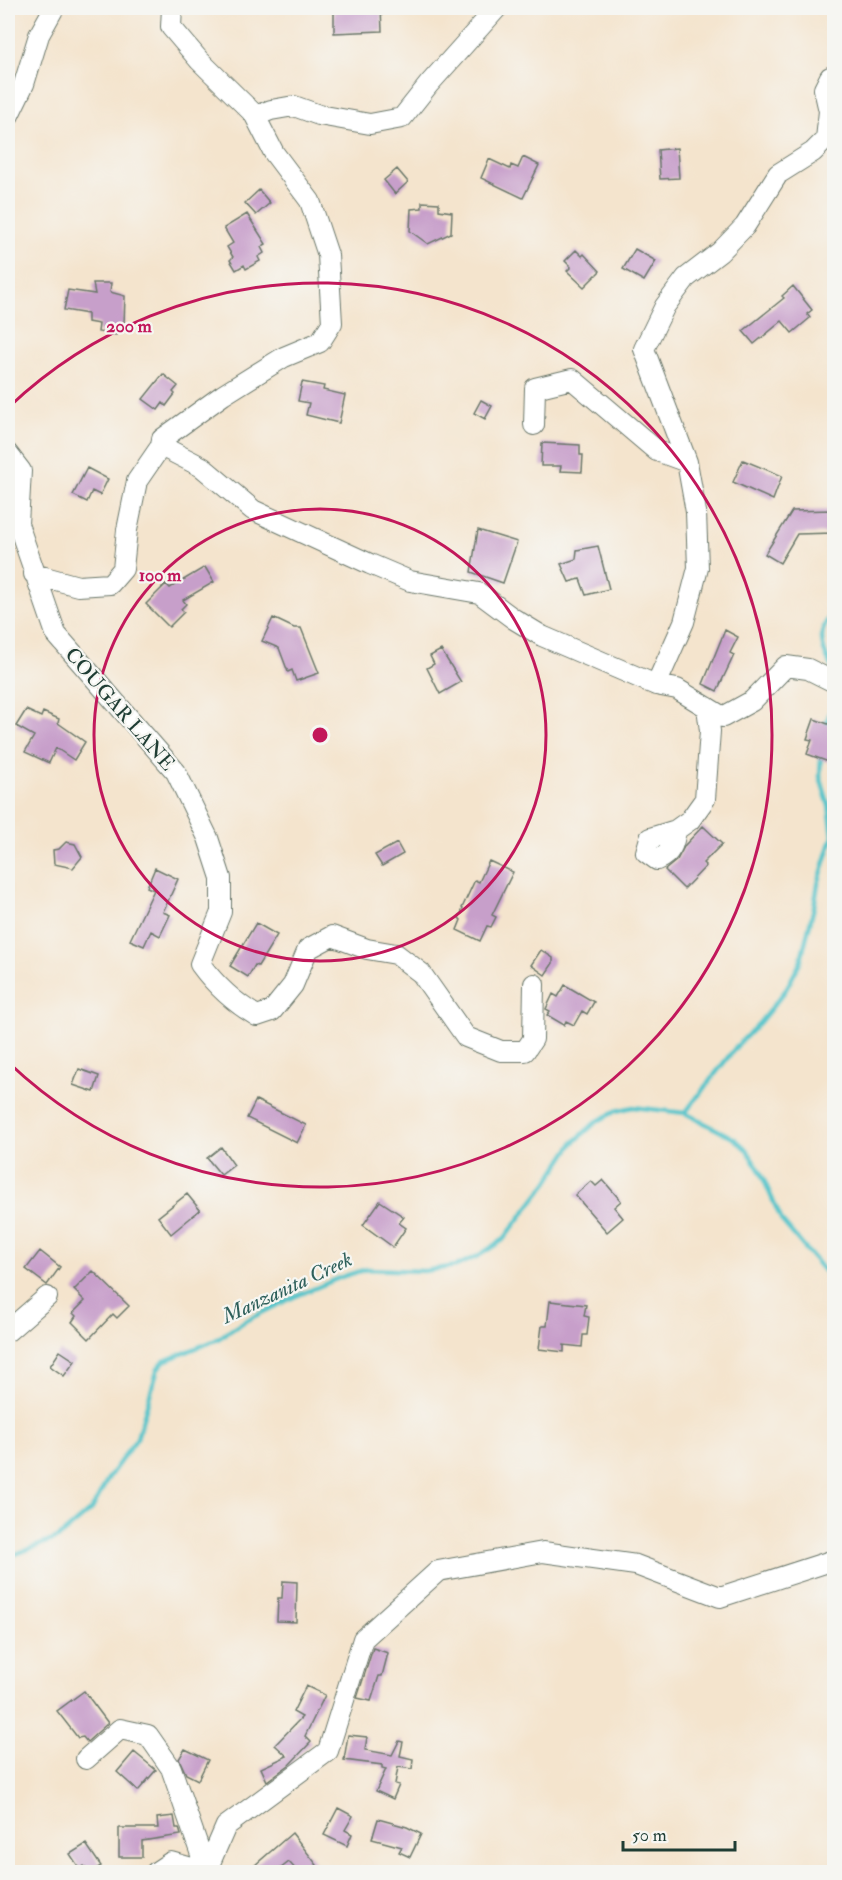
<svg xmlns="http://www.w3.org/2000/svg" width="842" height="1880" font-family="'IM FELL Double Pica',serif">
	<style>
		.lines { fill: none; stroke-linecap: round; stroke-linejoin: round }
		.stream { stroke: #57c5cb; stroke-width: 4.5 }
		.building { fill: #c79fca }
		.minor-casing { stroke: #6a776a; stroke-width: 22 }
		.minor { stroke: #fff; stroke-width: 20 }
		.ring { fill: none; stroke: #c2185b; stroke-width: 3 }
		.labels { text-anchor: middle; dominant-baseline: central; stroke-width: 4.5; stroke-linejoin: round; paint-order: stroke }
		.street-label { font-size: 20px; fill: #1f3d34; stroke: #f6f6f2 }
		.water-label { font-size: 21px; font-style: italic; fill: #2d5f5a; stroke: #f6f6f2 }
		.centre { fill: #c2185b; stroke: #f6f6f2; stroke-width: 3 }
		.ring-label { font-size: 18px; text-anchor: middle; font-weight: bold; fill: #c2185b; stroke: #f6f6f2; stroke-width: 4.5; stroke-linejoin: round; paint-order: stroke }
	</style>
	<rect width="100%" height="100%" fill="#f6f6f2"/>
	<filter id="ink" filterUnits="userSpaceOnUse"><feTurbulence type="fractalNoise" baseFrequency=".0167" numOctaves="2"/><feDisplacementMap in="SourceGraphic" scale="12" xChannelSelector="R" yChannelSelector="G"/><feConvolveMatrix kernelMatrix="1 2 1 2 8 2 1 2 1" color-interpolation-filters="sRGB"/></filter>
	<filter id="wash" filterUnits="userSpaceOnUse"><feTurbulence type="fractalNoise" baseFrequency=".008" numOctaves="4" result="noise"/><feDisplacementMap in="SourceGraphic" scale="24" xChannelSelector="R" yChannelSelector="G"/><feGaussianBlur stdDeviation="1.35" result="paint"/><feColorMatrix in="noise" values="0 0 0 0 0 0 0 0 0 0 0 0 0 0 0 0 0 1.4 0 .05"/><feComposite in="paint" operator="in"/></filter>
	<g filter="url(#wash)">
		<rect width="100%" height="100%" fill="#f4e4cd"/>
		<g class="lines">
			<path class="stream" d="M834 609C831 616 824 623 823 630 819 645 828 660 834 672
				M825 728 834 699
				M685 1113 736 1047 760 1022 785 991 800 963 814 907 818 884 833 836 829 806 820 777 821 754
				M8 1557 58 1538 92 1509 109 1477 137 1438 158 1368 164 1361 216 1340 245 1321 294 1297 344 1276 367 1269 424 1271 456 1266 478 1256 503 1240 547 1183 573 1143 596 1122 616 1111 633 1107 685 1113 735 1139 747 1150 760 1171 782 1221 825 1272 834 1276"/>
		</g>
		<g id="blocks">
			<path class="building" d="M381 8 382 31 334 33V9Z
				M677 148 679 178 660 179 658 150Z
				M523 157 539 165 523 198 481 178 489 159 510 169 511 165 518 168Z
				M397 169 408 182 395 194 384 180Z
				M259 190 270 203 256 215 245 203Z
				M422 202 439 203V210L452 212 451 233 428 244 410 231 411 209 422 208Z
				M247 214 266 244 261 247 264 253 258 257 260 261 246 269 244 265 236 270 230 260 233 257 227 247 233 243 224 228Z
				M635 249 656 261 644 281 623 269Z
				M576 250 582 256 584 254 600 271 584 287 567 271 571 267 565 261Z
				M93 283H111L110 292 125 296 124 324 118 326 116 335 98 332 99 324 88 322V314L64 310 68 290 95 294Z
				M793 286 812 310 807 314 810 318 792 333 782 321 754 344 743 331 784 298 782 296Z
				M163 374 178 386 173 392 175 394 166 406 163 403 158 410 143 399Z
				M302 382 324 386 323 390 345 395 339 423 306 415 309 403 298 401Z
				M481 400 492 406 485 419 474 413Z
				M542 443 580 445V455H583L582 472 560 471 561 466H541Z
				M743 460 782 476 773 500 733 482Z
				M87 468 108 479 100 495 92 491 87 502 73 495Z
				M833 510 834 533 797 534 780 563 765 554 792 511Z
				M478 530 517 542 503 583 471 572Z
				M598 546 609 589 586 595 580 579 569 582 561 564 576 559 577 550Z
				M205 567 214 582 183 600 186 604 181 609 184 612 169 627 146 604 166 584 170 588Z
				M273 618 294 628H301L319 673 296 681 292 670 288 672 279 648 262 641Z
				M725 630 738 637 730 653 734 655 717 691 703 684Z
				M441 650 461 682 440 694 427 668 434 664 430 656Z
				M26 710 41 717 43 712 59 719 58 723 85 742 74 760 56 748 49 763 25 752 34 736 16 726Z
				M814 719 834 726V764L807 754 812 740 807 739Z
				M703 826 722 844 703 863 706 866 684 889 665 870 677 860 685 845Z
				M66 842 75 844 82 857 73 868 54 864 53 850 59 849Z
				M397 843 403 854 382 866 375 855Z
				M489 861 513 872 492 915 496 917 491 927 487 926 480 941 457 930 461 920 459 918 463 909 462 908 475 880 479 882Z
				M155 868 178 879 163 912 170 915 160 936 151 931 144 946 130 940 154 890 147 887Z
				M256 923 277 935 258 966 255 965 248 977 230 966Z
				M541 950 553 958V963L545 975 531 965Z
				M565 985 594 1002 587 1014 582 1011 574 1025 566 1021 564 1025 547 1015 550 1011 546 1009 553 994 558 997Z
				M79 1069 99 1076 94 1092 73 1085Z
				M256 1100 306 1125 297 1143 247 1118Z
				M221 1147 234 1165 221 1175 207 1158Z
				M603 1180 621 1201 614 1207 623 1218 607 1232 575 1195 591 1181 596 1186Z
				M187 1194 200 1210 171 1234 158 1217Z
				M380 1201 404 1217 399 1223 406 1228 393 1247 363 1225Z
				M40 1251 60 1267 47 1285 26 1269Z
				M93 1271 129 1306 117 1318 113 1314 89 1339 72 1322 76 1316 73 1313 85 1301 74 1290Z
				M550 1301 586 1305 584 1316 589 1317 587 1335H583L582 1347 564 1345V1352L539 1349 542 1326H547Z
				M60 1351 75 1361 64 1376 50 1366Z
				M283 1581 297 1582 296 1622 277 1621 278 1598H282Z
				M373 1648 388 1653 382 1676H379L371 1701 357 1698Z
				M306 1686 325 1695 305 1736 311 1742 289 1765 267 1781 261 1768 287 1756 275 1745 302 1717 293 1712Z
				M84 1691 108 1723 87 1742 83 1737 78 1738 57 1711Z
				M348 1735 367 1737 365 1750 392 1755 399 1741 403 1742 400 1756 413 1759 412 1769 398 1767 395 1784 399 1785 393 1799 376 1791 386 1769 382 1768V1765L344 1760Z
				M185 1749 208 1760 198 1780 186 1774 179 1759Z
				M134 1752 156 1770 138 1791 117 1772Z
				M338 1808 353 1816 345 1830 352 1834 347 1846 324 1835Z
				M174 1816 176 1828H179L181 1835 142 1841V1857H119V1828H158L157 1818Z
				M378 1819 407 1827 421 1834 410 1857 399 1852 402 1847 372 1839Z
				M292 1833 317 1865 307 1872H298L289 1862 276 1872H247Z
				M86 1844 101 1866 91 1872H88L84 1866 80 1869 70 1854Z"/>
		</g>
	</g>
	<g filter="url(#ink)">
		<use href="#blocks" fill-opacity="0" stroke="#6a776a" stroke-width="1.5"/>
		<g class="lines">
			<defs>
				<path id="minor" d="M255 116 271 110 294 106 319 115 370 124 402 118 429 84 497 8
					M8 117 24 84 39 35 54 8
					M534 425 535 388 572 379 657 451 687 462
					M161 446 202 467 253 510 370 564 410 581 479 593 514 619 542 636 656 685 684 622 698 568 696 512 687 462 644 349 665 306 686 278 720 252 745 226 778 174 813 152 826 139 829 111 824 89 830 77 834 79
					M8 454 21 471 18 524 56 634 176 772 208 838 221 878V912L200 964C216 986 233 1002 257 1016L272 1011 293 985 308 949 332 936 367 949 396 954 421 973 466 1037 501 1051H525L533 1039 534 984
					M34 574 78 586 110 584 123 569 127 530 137 481 161 446 162 439 223 395 284 357 320 342 332 323 328 255 310 201 274 153 254 114 199 60 171 27 172 8
					M656 685 677 689 723 717 752 701 786 666 808 669 834 682
					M676 830C674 844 671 854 657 860L646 852 650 838 676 830 690 820 705 799 710 731 707 707
					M8 1331 47 1297
					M86 1759 120 1729 148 1735 171 1768 207 1872
					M156 1872 171 1862 206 1872 226 1826 328 1751 363 1639 438 1571 543 1552 636 1565 720 1597 834 1560"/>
			</defs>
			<use href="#minor" class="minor-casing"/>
			<use href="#minor" class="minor"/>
		</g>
	</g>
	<g class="ring">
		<circle cx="320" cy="735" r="226"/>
		<path d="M9 407A452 452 0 1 1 9 1063"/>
	</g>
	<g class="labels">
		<g class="street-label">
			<text transform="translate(120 709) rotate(49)">COUGAR LANE</text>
		</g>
		<g class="water-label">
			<text transform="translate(287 1288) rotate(-25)">Manzanita Creek</text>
		</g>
	</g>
	<circle cx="320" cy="735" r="9" class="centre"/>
	<g class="ring-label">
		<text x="129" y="332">200 m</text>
		<text x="160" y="581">100 m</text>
	</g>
	<rect width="842" height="1880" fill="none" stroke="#f6f6f2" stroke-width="30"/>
	<path d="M623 1841v9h112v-9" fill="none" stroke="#1f3d34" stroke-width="3"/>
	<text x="632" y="1841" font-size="18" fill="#1f3d34" stroke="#f6f6f2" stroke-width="4.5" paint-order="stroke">50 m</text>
</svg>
